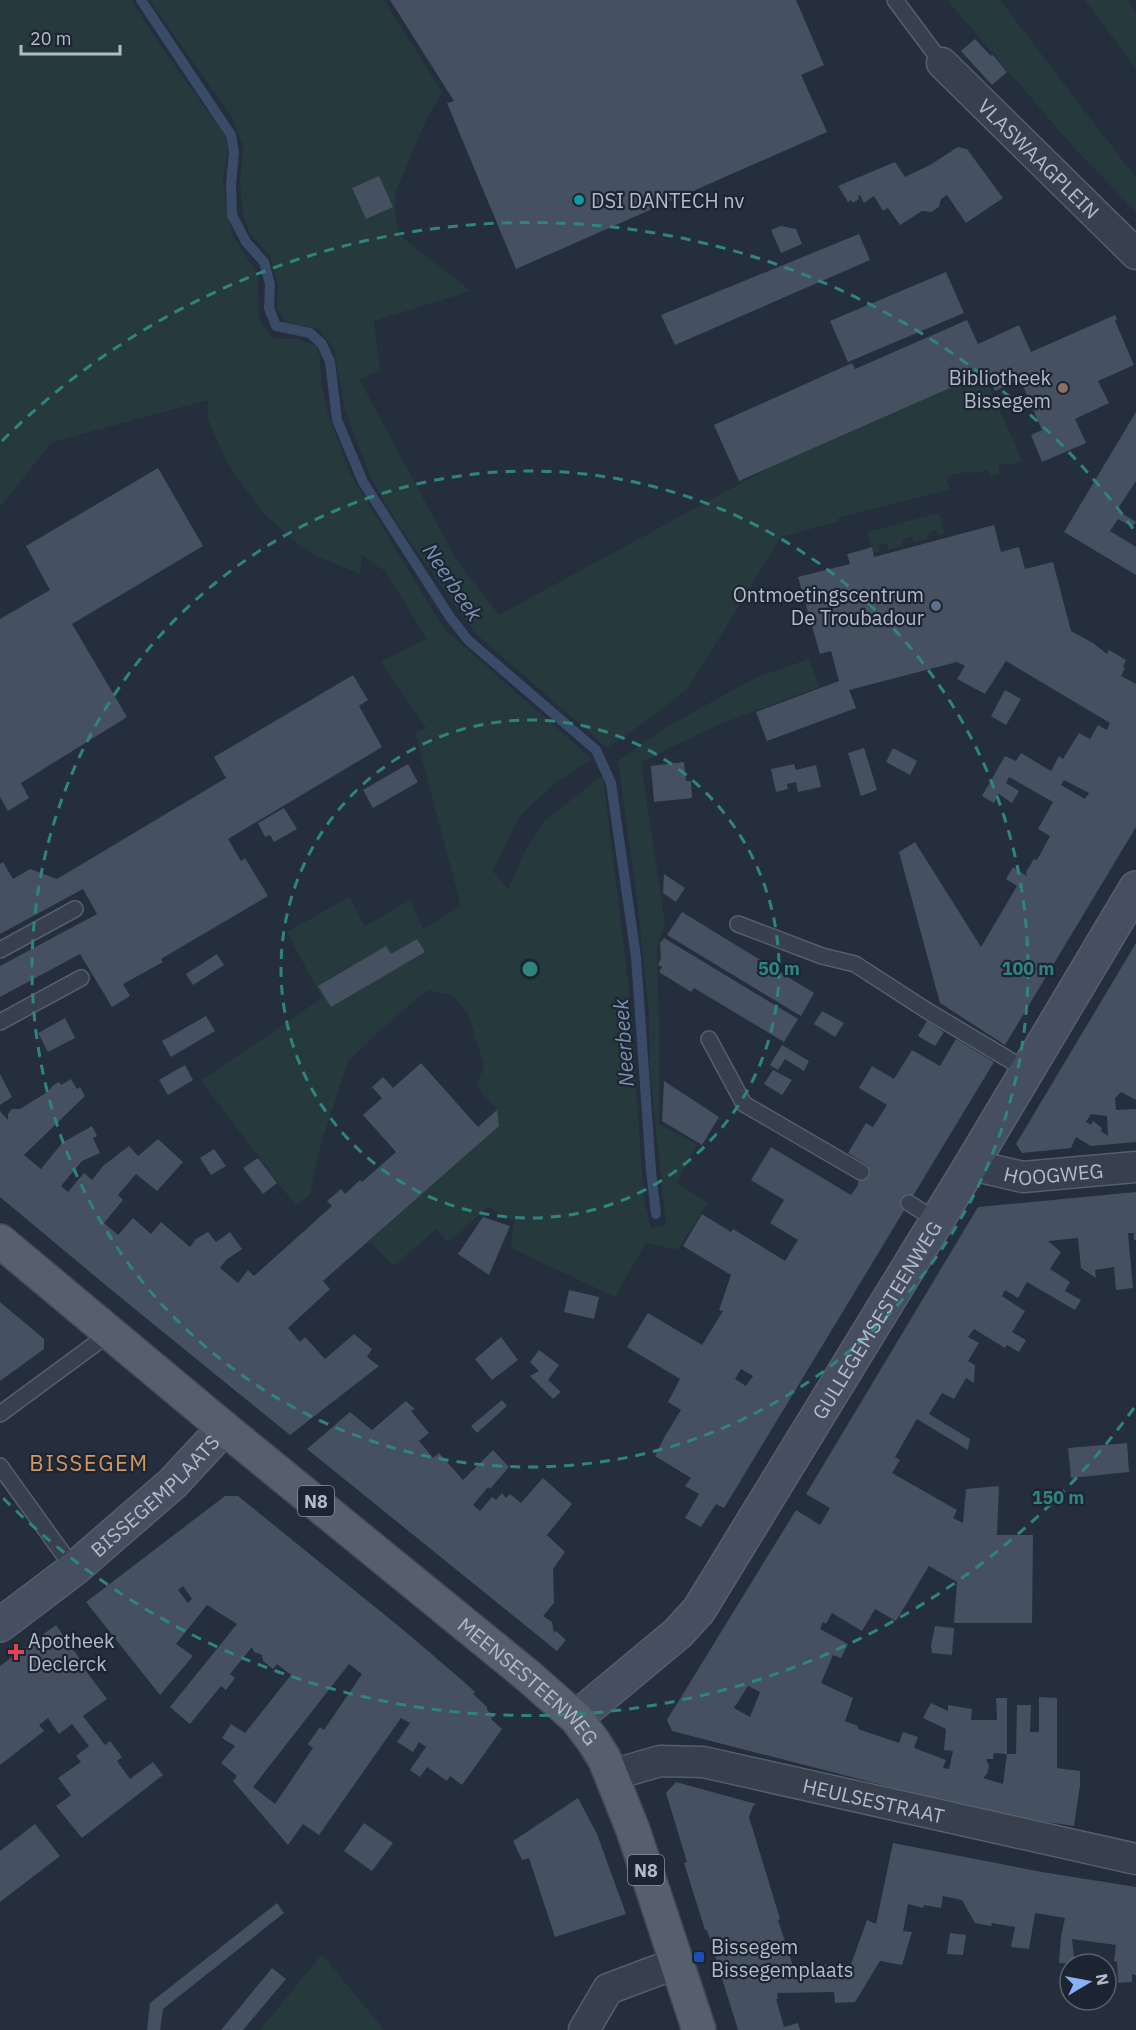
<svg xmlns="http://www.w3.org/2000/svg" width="1136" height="2030" font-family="'IBM Plex Sans',sans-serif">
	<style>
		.green { fill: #263a3e }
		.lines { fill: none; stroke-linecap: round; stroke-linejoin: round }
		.stream { stroke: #394b66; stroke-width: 10 }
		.building { fill: #455061; fill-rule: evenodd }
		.lane-casing { stroke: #565e6b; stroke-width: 18 }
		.street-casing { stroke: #565e6b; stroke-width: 33 }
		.secondary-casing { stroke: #565e6b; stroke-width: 36 }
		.primary-casing { stroke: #414956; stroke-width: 36 }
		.lane { stroke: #38404d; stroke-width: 15 }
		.street { stroke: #38404d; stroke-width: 30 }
		.secondary { stroke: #464f60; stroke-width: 33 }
		.primary { stroke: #565f6d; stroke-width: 33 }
		.ring { fill: none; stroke: #308480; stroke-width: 3; stroke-dasharray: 10 8 }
		.culture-dot { fill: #0f9aa8; stroke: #1d2532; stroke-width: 2 }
		.education-dot { fill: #8d6e63; stroke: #1d2532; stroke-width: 2 }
		.service-dot { fill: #5c6f8a; stroke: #1d2532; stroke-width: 2 }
		.health-dot { fill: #e0444e; stroke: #1d2532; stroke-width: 2 }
		.transit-dot { fill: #1a4fb4; stroke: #1d2532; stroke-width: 2 }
		.labels { text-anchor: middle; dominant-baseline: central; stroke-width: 4.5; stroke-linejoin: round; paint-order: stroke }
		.shield { fill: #1d2532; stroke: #868e9b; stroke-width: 1.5 }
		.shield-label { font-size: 18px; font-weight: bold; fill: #b3bbc8 }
		.street-label { font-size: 20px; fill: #b3bbc8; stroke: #1d2532 }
		.poi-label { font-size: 20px; fill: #b3bbc8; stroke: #1d2532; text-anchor: start }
		.water-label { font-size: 21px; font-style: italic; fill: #7c90b0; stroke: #1d2532 }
		.quarter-label { font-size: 22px; letter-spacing: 1.5px; fill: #d39763; stroke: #1d2532 }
		.centre { fill: #308480; stroke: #1d2532; stroke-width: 3 }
		.ring-label { font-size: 18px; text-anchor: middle; font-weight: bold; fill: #308480; stroke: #1d2532; stroke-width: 4.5; stroke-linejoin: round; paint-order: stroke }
	</style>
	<rect width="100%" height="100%" fill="#242e3d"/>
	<path class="green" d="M0 0H131L160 45 226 137 228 149 223 179 227 211 232 234 258 275 259 319 273 339H299L316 346 320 356 321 380 328 414 350 473 444 629 592 759 555 783 518 818 493 871 508 889 525 851 543 822 603 775 630 999 644 1201 651 1228 666 1225 650 1072 649 1013 637 900 618 761 668 726 755 678 809 659 819 687 713 727 641 762 665 924 657 949 659 1018V1124L697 1145 677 1183 708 1203 677 1250 646 1243 615 1297 511 1248 514 1221 488 1207 448 1242 436 1229 394 1266 369 1241 499 1126 497 1110 476 1086 484 1066 468 1014 452 995 428 990 396 1016 348 1061 320 1147 310 1194 296 1206 201 1081 322 998 287 932 349 897 365 926 410 900 423 929 461 906 415 733 426 728 381 662 427 639 386 572 362 555 360 574 312 554 288 536 262 512 227 462 208 420V400L52 442 0 507Z
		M149 0H384L442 92 426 120 395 193V206L398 234 471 291 374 321 380 370 359 379 457 561 499 615 793 455 983 373 1022 460 1012 465 998 464 1000 473 990 476 988 469C974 477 959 467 947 479L950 489 838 518 840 521 781 537 689 687 659 712 607 748 475 633 399 526 371 479 344 407 334 349 319 329 286 323 277 309 278 285 270 256 250 234 243 213 240 183 243 145 231 116Z
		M947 0H1000L1136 178V212L1076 150Z
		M1085 0H1127L1136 12V69Z
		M939 513 945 534 938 536 936 530 927 533 928 539 914 542 912 536 902 539 903 546 888 550 887 543 878 545 879 552 874 553 867 532Z
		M322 1954 384 2030H260Z"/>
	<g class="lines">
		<path class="stream" d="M141 0 231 135 234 152 231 184 232 215 246 242 264 262 270 284 269 308 276 326 310 333 322 344 330 362 337 420 363 482 450 617 468 640 596 750 611 783 636 957 651 1171 656 1214"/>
	</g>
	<path class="building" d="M390 0H796L824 65 801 75 827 132 516 269 447 103 454 101Z
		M975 39 991 56 992 54 1007 72 992 85 961 51Z
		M958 147 967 149 1003 198 966 223 947 195 941 199 939 207 931 212 922 211 900 225 888 208 883 211 874 196 864 203 860 195 858 196 859 199 853 203 851 200 848 202 838 186 895 162 905 177 930 165Z
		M379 176 393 207 366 219 352 188Z
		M781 226 796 229 802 244 781 253 771 230Z
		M859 234 870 260 675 345 661 315Z
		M946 272 964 313 848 362 830 321Z
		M1115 315 1117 319 1115 321 1134 365 1098 381 1109 403 1075 419 1086 443 1042 462 1031 435 1042 430 1020 379 995 391 986 372 739 481 714 425 852 363 855 369 967 320 978 344 1019 325 1031 352Z
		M1136 412V481L1117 510 1136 522 1132 527 1118 519 1110 531 1136 547V575L1064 532Z
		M158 468 203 546 72 624 127 717 21 783 29 798 8 811 0 797V619L50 590 26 546Z
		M994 525 1001 552 1019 547 1025 569 1053 562 1071 631 1093 643 1107 654 1109 650 1126 660 1123 666 1125 668 1121 676 1136 684V827L1005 1045 940 1003 899 852 915 842 981 947 1017 886 1006 879 1013 867 1027 876 1026 872 1034 859 1037 860 1050 836 1038 829 1053 802 1009 777 1006 783 1019 791 1012 803 999 794 994 803 982 796 1005 756 1016 761 1021 753 1051 771 1059 756 1063 759 1079 733 1090 739 1098 725 1107 730 1110 723 1006 661 985 694 957 679 965 666 957 662 849 690 856 708 767 741 756 712 839 681 831 651 820 654 798 577 850 564 847 554 859 551 872 547 874 557ZM1064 780 1089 793 1085 799 1061 785Z
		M353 675 368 700 359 706 382 747 228 839 241 861 245 858 268 896 161 959 163 962 123 984 130 996 112 1007 80 954 0 997V966L97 914 83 889 0 934V864L3 862 13 879 30 869 57 879 226 778 214 757Z
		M1005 690 1021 699 1006 725 991 716Z
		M864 748 877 790 861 796 848 753Z
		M893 748 917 761 910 775 886 762Z
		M684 762 686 781H691L692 798 654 802 651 766Z
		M408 764 418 782 373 808 363 790Z
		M794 764 796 770 816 765 821 787 798 792 796 782 787 784 788 789 776 792 771 769Z
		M284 808 297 829 274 842 270 835 265 837 258 823Z
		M664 874 685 888 676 902 663 893Z
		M682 912 814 993 801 1016 667 935Z
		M664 938 798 1019 784 1042 694 988 691 992 659 972 662 967 658 965 661 958 660 943Z
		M417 939 425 952 331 1007 318 986 386 946 391 954Z
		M1136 943V1100L1121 1092 1115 1098 1116 1110 1136 1109V1142L1091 1146 1076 1137 1071 1148 1022 1153 1016 1144ZM1091 1114 1107 1116 1108 1136 1101 1131 1102 1128 1093 1121 1091 1125 1086 1122Z
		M217 954 224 965 193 985 186 974Z
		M822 1011 844 1023 835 1037 814 1024Z
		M206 1016 215 1031 171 1057 162 1041Z
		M65 1018 75 1038 48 1052 38 1033Z
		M927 1021 944 1032 935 1046 918 1036Z
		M956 1039 994 1062 724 1508 716 1504 701 1527 685 1518 699 1494 685 1486 691 1478 655 1456 665 1436 681 1410 668 1402 680 1379 627 1347 648 1313 702 1345 723 1311 719 1310 731 1275 683 1246 702 1214 731 1232 733 1229 785 1261 798 1240 770 1223 784 1200 751 1180 771 1147 851 1195 858 1185V1177L863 1170 869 1166 848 1153 866 1123 873 1127 887 1105 859 1088 872 1066 894 1079 912 1050 940 1066ZM741 1369 753 1376 746 1386 735 1379Z
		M782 1045 809 1061 804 1071 785 1059 778 1070 770 1065Z
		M421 1063 478 1127 497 1110 499 1126 323 1281 330 1289 288 1328 300 1342 305 1337 325 1359 354 1334 372 1349 367 1357 379 1366 290 1435 109 1288 0 1197V1111L8 1120V1114L12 1109H20L49 1091 52 1086 59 1082 61 1085 71 1079 77 1089 80 1087 85 1096 24 1155 41 1169 62 1143 92 1126 97 1136 93 1138 100 1153 82 1161 61 1186 68 1192 84 1173 92 1180 103 1166 129 1146 138 1156 158 1139 183 1162 157 1191 136 1174 118 1195 123 1200 104 1223 118 1235 133 1218 151 1234 161 1222 190 1247 196 1239 208 1232 216 1242 230 1232 242 1249 226 1260 220 1268 238 1283 248 1270 254 1276 332 1206 327 1201 341 1189 345 1194 360 1180 362 1182 396 1152 363 1115 382 1098 372 1087 383 1077 393 1088Z
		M185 1065 193 1080 168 1095 159 1080Z
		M773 1070 792 1080 782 1095 764 1084Z
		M0 1074 12 1097 0 1105Z
		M664 1081 719 1117 702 1145 662 1121Z
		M214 1149 226 1166 211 1175 200 1158Z
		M258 1158 277 1183 263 1194 243 1168Z
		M1136 1192V1240H1134V1233H1128L1133 1288 1116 1290 1114 1267 1095 1270 1096 1278 1081 1268 1078 1238 1048 1241 1061 1252 1050 1269 1070 1282 1065 1291 1081 1300 1075 1310 1027 1282 1018 1298 1005 1290 1002 1296 1025 1311 1012 1332 1026 1340 1019 1352 1007 1345 1005 1348 974 1329 968 1337 979 1343 968 1361 975 1365 974 1383 966 1378 954 1399 942 1393 929 1414 970 1439 968 1450 917 1419 895 1457 900 1460 892 1473 957 1510 953 1518 963 1523 966 1489 999 1486 997 1535H1033L1032 1623H954L957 1582 929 1566 896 1621 875 1609 862 1631 832 1613 826 1624 823 1622 820 1629 848 1644 841 1658 833 1655 821 1683 853 1698 845 1721 858 1726V1729L899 1743 903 1732 918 1737 914 1748 946 1760 943 1768 949 1769 953 1751 944 1750 946 1729 923 1718 931 1703 948 1711V1705L972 1709 971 1720H997L996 1698H1007V1754L994 1753 993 1759H986L989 1766 987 1774 983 1778 1003 1784 1007 1754H1016L1017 1705H1031L1030 1732H1039V1697L1057 1698V1768L1080 1771V1785L1074 1826 999 1815 672 1731 667 1720 796 1510 820 1525 830 1508 806 1494 978 1207ZM748 1686 760 1692 750 1717 734 1708Z
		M483 1217 510 1226 489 1275 458 1254Z
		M569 1290 599 1297 594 1319 564 1312Z
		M0 1302 44 1339V1349L0 1381Z
		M501 1337 518 1360 492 1380 475 1359Z
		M539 1350 559 1365 548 1380 561 1392 553 1399 530 1376 539 1371 530 1362Z
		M502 1400 507 1406 477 1433 471 1426Z
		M406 1401 415 1409 411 1411 429 1433 419 1441 433 1458 439 1453 463 1480 493 1450 509 1467 490 1489 488 1487 473 1505 480 1511 492 1497 496 1500 502 1493 506 1498 510 1494 521 1503 543 1478 572 1504 547 1535 565 1552 553 1569 554 1603 543 1616 552 1622 554 1633 556 1631 566 1640 557 1651 307 1449 350 1412 372 1430Z
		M1127 1443 1129 1472 1071 1478 1068 1448Z
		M225 1496H238L401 1628 463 1681 475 1692 473 1694 487 1707V1710L494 1716 491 1719 502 1729 462 1785 450 1776 447 1781 427 1767 420 1777 410 1770 426 1747 419 1742 413 1752 397 1742 410 1723 401 1718 319 1835 303 1824 288 1845 233 1781 237 1776 221 1763 235 1746 222 1738 231 1724 245 1733 291 1675 277 1664 273 1669 263 1661 262 1655 254 1652 252 1647 230 1674 235 1678 226 1690 221 1686 190 1724 170 1707 237 1624 207 1605 176 1644 193 1656 160 1695 86 1602ZM183 1586 192 1599 188 1603 178 1590ZM349 1664 362 1674 324 1730 320 1727 308 1744 313 1748 275 1804 253 1787Z
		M56 1625 82 1662 80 1663 107 1699 83 1716 105 1745 110 1741 122 1757 117 1761 130 1779 153 1762 163 1775 82 1838 56 1806 71 1795 58 1778 81 1762 76 1756 89 1746 72 1724 59 1734 48 1718 39 1725 44 1731 0 1765V1666Z
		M935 1626 954 1628 952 1655 932 1653 931 1646Z
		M676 1782 756 1804 753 1806 749 1817 780 1919 778 1920 793 1966 851 1964 867 1920 876 1924 893 1843 1042 1872 1136 1887V1975L1132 1974V1982L1118 1983 1117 1962 1114 1961 1116 1945 1072 1939 1075 1964 1059 1963 1061 1936 1065 1918 1035 1913 1029 1949 1011 1947 1015 1927 992 1923 991 1926 975 1923 962 1900 943 1896 941 1908 924 1905 923 1908 908 1904 903 1931 912 1932 902 1965 880 1961 855 2002 835 2003 834 1992 777 1993 778 1999H776L784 2027 798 2023 800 2030H738L707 1930H705L684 1863 687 1862 666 1793Z
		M578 1798 597 1834 626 1914 555 1937 529 1858 522 1860 513 1841Z
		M364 1823 393 1843 372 1871 344 1851Z
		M35 1824 60 1856 0 1902V1851Z
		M277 1903 284 1913 163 2009 160 2030H147L150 2003Z
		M950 1933 966 1935 963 1955 947 1954Z
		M272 1968 286 1979 243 2030H221Z"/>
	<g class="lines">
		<defs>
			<path id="lane" d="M895 0 942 63
				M738 924 822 956 855 964 926 1010 1028 1071
				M0 950 75 909
				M0 1022 81 978
				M709 1039 744 1104 861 1172
				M909 1203 937 1221
				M0 1414 110 1333
				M0 1466 74 1569"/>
			<g id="street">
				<path id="s1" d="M942 63 1136 254"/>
				<path id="s2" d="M971 1165 1023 1177 1136 1167"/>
				<path id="s3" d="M612 1775 660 1761 703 1762 1136 1859"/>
				<path d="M584 2030 608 1989 677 1963"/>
			</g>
			<g id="secondary">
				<path id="s4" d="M0 1625 74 1569 173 1483 224 1428"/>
				<path id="s5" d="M576 1718 678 1633 699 1610 971 1165 1136 888"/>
			</g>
			<g id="primary">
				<path id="s6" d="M0 1241 224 1428 527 1675 576 1718 594 1742 605 1760 633 1830 699 2030"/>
			</g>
		</defs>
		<use href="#lane" class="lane-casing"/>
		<use href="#street" class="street-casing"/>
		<use href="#secondary" class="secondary-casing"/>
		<use href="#primary" class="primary-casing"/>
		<use href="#lane" class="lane"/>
		<use href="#street" class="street"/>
		<use href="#secondary" class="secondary"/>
		<use href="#primary" class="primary"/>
	</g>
	<g class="ring">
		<circle cx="530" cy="969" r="249"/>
		<circle cx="530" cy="969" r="498"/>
		<path d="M1134 1408A747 747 0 0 1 2 1497M2 441A747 747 0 0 1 1134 530"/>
	</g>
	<circle class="culture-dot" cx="579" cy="200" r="6"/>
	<circle class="education-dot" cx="1063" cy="388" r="6"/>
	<circle class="service-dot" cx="936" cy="606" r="6"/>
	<path class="health-dot" d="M13 1643h6v6h6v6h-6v6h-6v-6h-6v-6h6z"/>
	<rect class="transit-dot" x="693" y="1951" width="12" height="12" rx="3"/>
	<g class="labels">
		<g class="shield">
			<rect x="298" y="1486" width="36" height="30" rx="4.5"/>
			<rect x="628" y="1855" width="36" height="30" rx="4.5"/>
		</g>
		<g class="shield-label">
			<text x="316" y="1501">N8</text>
			<text x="646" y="1870">N8</text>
		</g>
		<g class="street-label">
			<text stroke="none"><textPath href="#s1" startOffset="136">VLASWAAGPLEIN</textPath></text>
			<text stroke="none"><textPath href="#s2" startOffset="84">HOOGWEG</textPath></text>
			<text stroke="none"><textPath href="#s5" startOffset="504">GULLEGEMSESTEENWEG</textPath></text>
			<text stroke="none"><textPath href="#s4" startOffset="202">BISSEGEMPLAATS</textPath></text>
			<text stroke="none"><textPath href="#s6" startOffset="688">MEENSESTEENWEG</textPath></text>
			<text stroke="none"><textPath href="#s3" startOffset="268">HEULSESTRAAT</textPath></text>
		</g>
		<g class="poi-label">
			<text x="591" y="200">DSI DANTECH nv</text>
			<text x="1051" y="377" text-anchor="end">Bibliotheek<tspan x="1051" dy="23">Bissegem</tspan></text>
			<text x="924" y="594" text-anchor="end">Ontmoetingscentrum<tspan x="924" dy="23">De Troubadour</tspan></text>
			<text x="28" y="1640">Apotheek<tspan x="28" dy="23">Declerck</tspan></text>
			<text x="711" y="1946">Bissegem<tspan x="711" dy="23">Bissegemplaats</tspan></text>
		</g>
		<g class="water-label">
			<text transform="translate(453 582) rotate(56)">Neerbeek</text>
			<text transform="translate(623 1043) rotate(-94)">Neerbeek</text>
		</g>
		<g class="quarter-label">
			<text x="89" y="1462">BISSEGEM</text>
		</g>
	</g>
	<circle cx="530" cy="969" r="9" class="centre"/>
	<g class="ring-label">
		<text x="779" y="975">50 m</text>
		<text x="1028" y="975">100 m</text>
		<text x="1058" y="1504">150 m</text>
	</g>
	<g transform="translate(1088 1982) rotate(80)"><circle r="28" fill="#1d2532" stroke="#59616e" stroke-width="1.5"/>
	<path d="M0-4.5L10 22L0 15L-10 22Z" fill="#8ab1f7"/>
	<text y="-9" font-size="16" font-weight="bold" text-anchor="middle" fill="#b3bbc8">N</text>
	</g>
	<path d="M21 45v9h99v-9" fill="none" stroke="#b3bbc8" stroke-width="3"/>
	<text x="30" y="45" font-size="18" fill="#b3bbc8" stroke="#1d2532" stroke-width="4.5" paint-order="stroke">20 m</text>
</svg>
